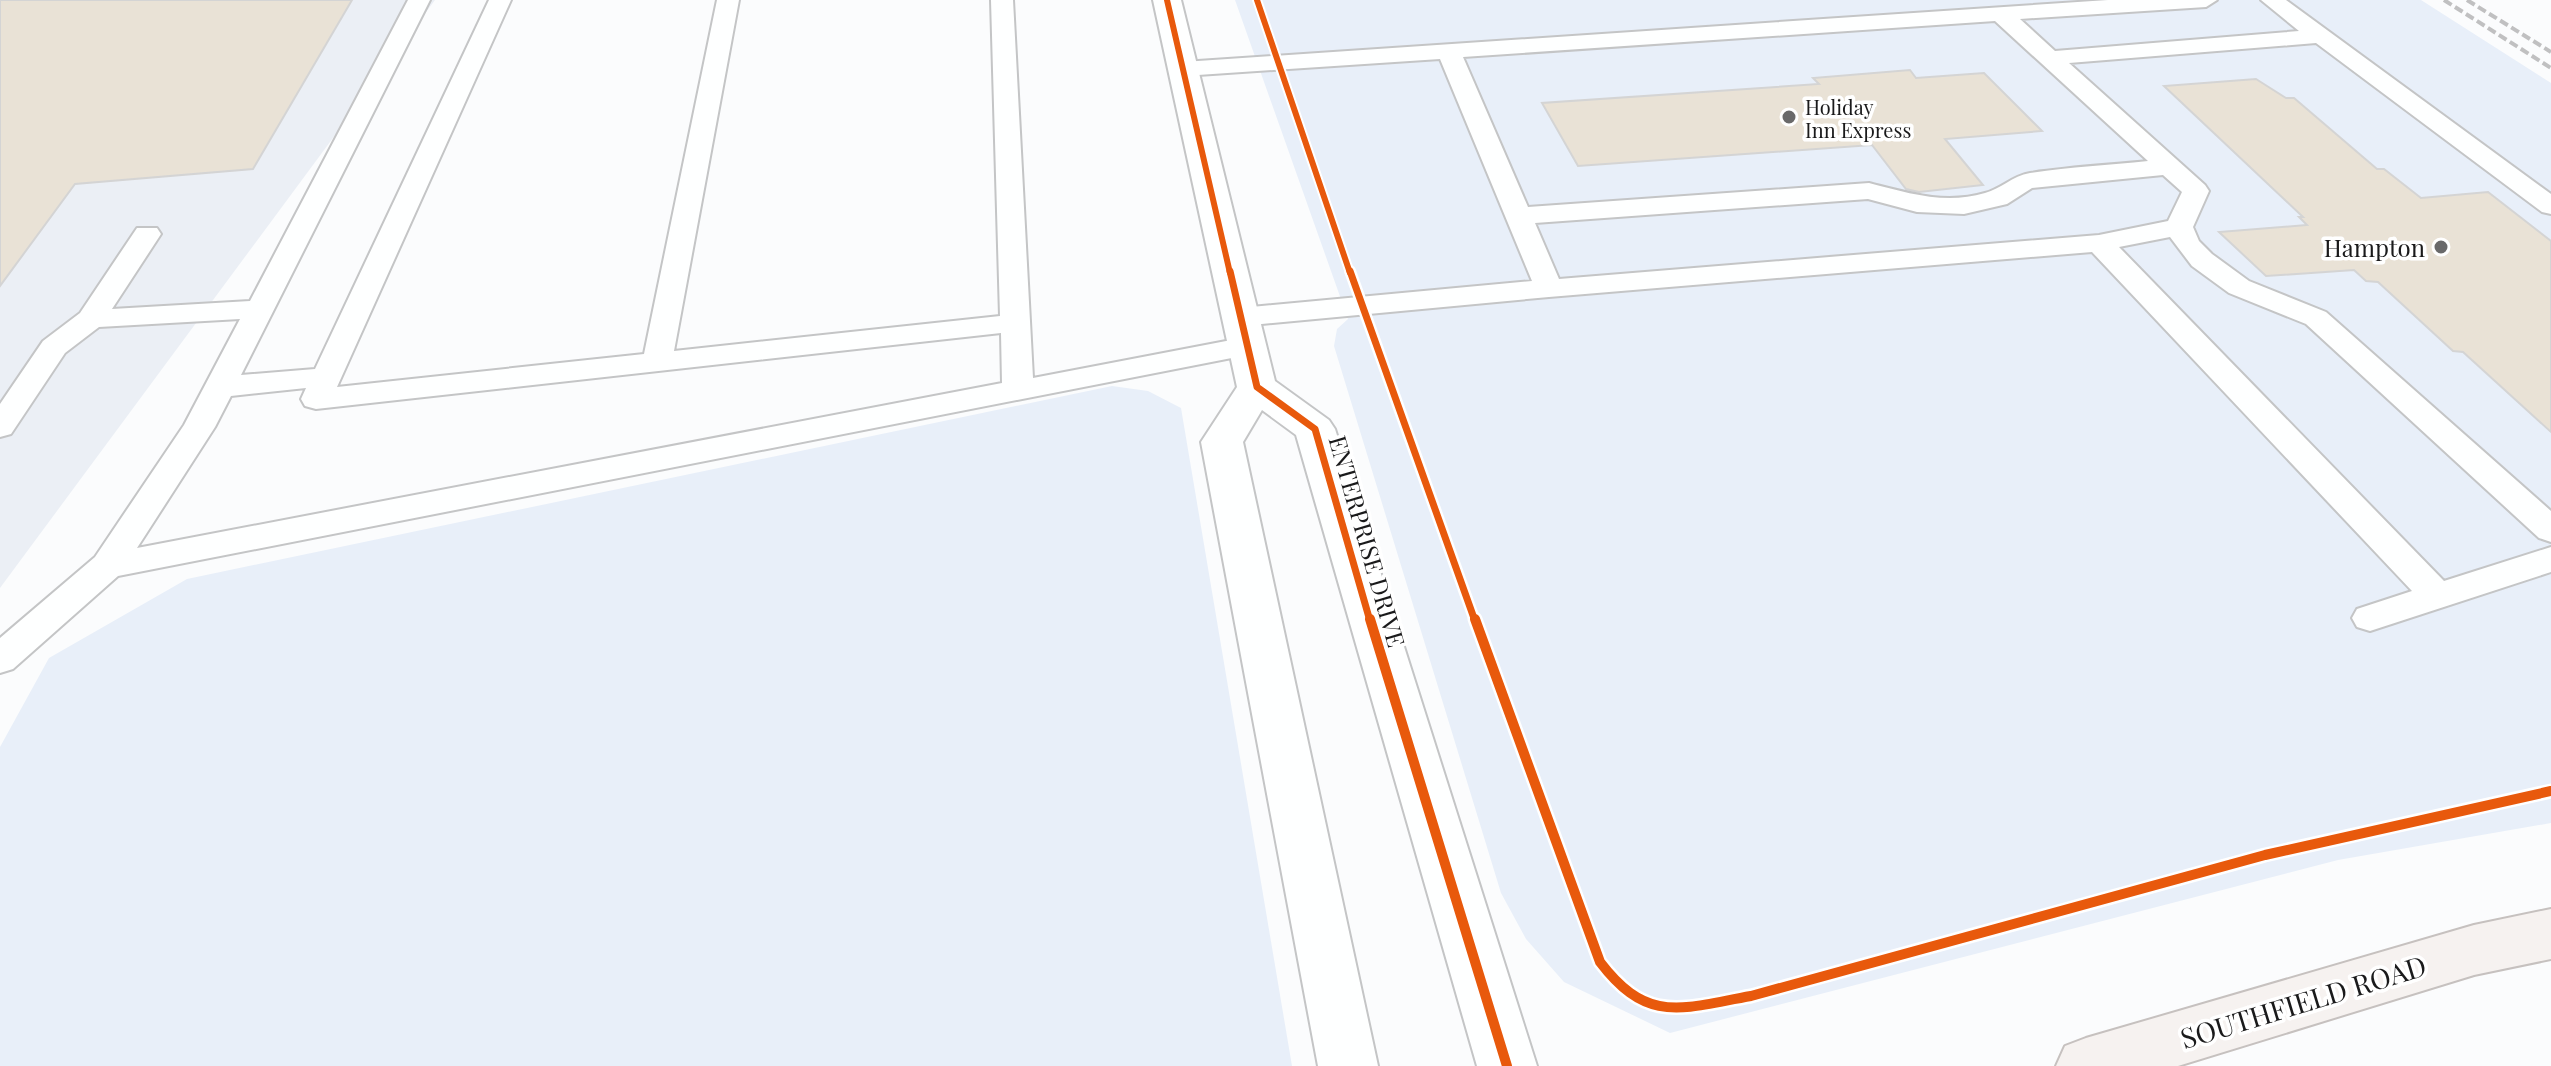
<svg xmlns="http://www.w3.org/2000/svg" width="2551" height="1066" font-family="'Playfair Display',serif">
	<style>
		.built { fill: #ebeff5 }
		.green { fill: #e8eff9 }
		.building { fill: #e9e2d6; stroke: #d4d4d4; stroke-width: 2 }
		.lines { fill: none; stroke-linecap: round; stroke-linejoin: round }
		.service-casing { stroke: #c4c5c6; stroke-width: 4 }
		.minor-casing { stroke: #c4c5c6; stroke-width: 4 }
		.trunk-casing { stroke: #c6c1bf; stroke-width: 4 }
		.service { fill: #feffff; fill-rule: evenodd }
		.minor { fill: #feffff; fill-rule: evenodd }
		.trunk { fill: #f6f2f0; fill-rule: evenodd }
		.rail { stroke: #c0c0c1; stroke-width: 4; stroke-dasharray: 9 4; stroke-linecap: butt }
		.cycleway-far2-casing { stroke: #fff; stroke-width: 10 }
		.cycleway-far1-casing { stroke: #fff; stroke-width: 12 }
		.cycleway-casing { stroke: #fff; stroke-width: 15 }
		.cycleway-far2 { stroke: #e8590c; stroke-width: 6 }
		.cycleway-far1 { stroke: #e8590c; stroke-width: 7 }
		.cycleway { stroke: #e8590c; stroke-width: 10 }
		.poi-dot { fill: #69696a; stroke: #fff; stroke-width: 3 }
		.labels { text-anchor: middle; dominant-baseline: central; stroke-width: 7; stroke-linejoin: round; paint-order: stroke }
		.far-poi-label { font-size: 20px; fill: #1a1a1b; stroke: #fff; text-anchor: start }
		.poi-label { font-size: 24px; fill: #1a1a1b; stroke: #fff; text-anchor: end }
		.street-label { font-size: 24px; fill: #1a1a1b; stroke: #fff }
		.near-street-label { font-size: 28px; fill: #1a1a1b; stroke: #fff }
	</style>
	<rect width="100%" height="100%" fill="#fbfcfd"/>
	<path class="built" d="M0 0H435L0 588Z"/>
	<path class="green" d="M1235 0H2421L2551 83V823L2338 860 1670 1033 1564 982 1526 939 1501 893 1334 346 1337 329 1348 319Z
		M1112 386 1148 391 1181 408 1292 1066H0V747L49 658 187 579Z"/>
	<path class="building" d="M0 0H352L253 169 75 184 0 286Z
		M1910 70 1916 78 1984 73 2042 131 1945 139 1983 185 1919 192 1906 189 1872 145 1578 166 1542 103 1819 84 1813 78Z
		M2256 79 2286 98H2294L2377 169H2384L2421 198 2488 192 2551 241V432L2463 352 2453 351 2378 282 2366 281 2354 270 2266 276 2219 232 2307 225 2299 217H2303L2164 86Z"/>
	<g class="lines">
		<defs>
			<path id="service" d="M408 0H430L241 375 315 369 489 0H511L337 387 644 354 717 0H739L674 351 1000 316 991 0H1013L1033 378 1247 337 1258 340 1262 346 1258 352 1247 355 118 576 13 669 0 673V638L95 557 184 425 240 319 99 327 65 353 11 434 0 437V404L43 341 80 313 137 228H157L161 234 112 309 250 301ZM1001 333 1002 383 137 548 215 427 231 396 306 388 301 399 305 406 316 409Z
				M2108 0H2217L2206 7 2020 19 2055 51 2299 31 2261 0H2286L2551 194V214L2542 212 2316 43 2069 63 2205 185 2209 191 2193 227 2199 241 2212 254 2249 281 2326 312 2551 511V542L2539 538 2306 324 2229 293 2192 266 2170 237 2119 247 2444 581 2551 547V572L2370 631 2357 627 2352 618 2357 609 2412 591 2092 252 1549 297 1241 326 1231 323 1226 317 1231 311 1241 308 1532 281 1440 59 1183 76 1175 74 1171 69 1175 64 1183 62ZM1995 21 2148 161C2109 165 2069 167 2030 173 2012 176 2001 189 1985 193 1945 205 1908 193 1869 183L1528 207 1463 57ZM2163 175 2182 192 2168 221 2099 235 1559 279 1535 223 1868 199 1917 212 1964 214 2007 204 2032 188Z"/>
			<path id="minor" d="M1153 0H1181L1275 381 1329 420 1335 429 1537 1066H1477L1296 435 1262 410 1243 442 1378 1066H1318L1201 442 1237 387Z"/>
			<path id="trunk" d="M2551 909V959L2474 975 2178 1066H2056L2065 1046 2086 1038 2474 925Z"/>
		</defs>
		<use href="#service" class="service-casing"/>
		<use href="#minor" class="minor-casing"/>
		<use href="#trunk" class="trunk-casing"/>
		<use href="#service" class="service"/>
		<use href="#minor" class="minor"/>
		<use href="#trunk" class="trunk"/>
		<path class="rail" d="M2444 0 2551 68
			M2467 0 2551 52"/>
		<defs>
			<path id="cycleway-far2" d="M1167 0 1230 273
				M1257 0 1350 273"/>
			<path id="cycleway-far1" d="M1230 271 1257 387 1315 429 1370 621
				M1350 271 1475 621"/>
			<path id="cycleway" d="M1370 619 1507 1066
				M1475 619 1600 962C1648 1025 1682 1008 1751 996L2265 855 2551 791"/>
		</defs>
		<use href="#cycleway-far2" class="cycleway-far2-casing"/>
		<use href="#cycleway-far1" class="cycleway-far1-casing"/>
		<use href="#cycleway" class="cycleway-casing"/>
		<use href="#cycleway-far2" class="cycleway-far2"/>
		<use href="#cycleway-far1" class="cycleway-far1"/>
		<use href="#cycleway" class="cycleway"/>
	</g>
	<g class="poi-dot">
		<circle cx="1789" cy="117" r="8"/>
		<circle cx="2441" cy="247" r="8"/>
	</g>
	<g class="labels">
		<g class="far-poi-label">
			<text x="1805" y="106">Holiday<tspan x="1805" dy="23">Inn Express</tspan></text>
		</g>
		<g class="poi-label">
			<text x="2425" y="247">Hampton</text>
		</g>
		<g class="street-label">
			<text transform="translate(1368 541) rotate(74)">ENTERPRISE DRIVE</text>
		</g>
		<g class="near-street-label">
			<text transform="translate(2303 1001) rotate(-17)">SOUTHFIELD ROAD</text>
		</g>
	</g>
</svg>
